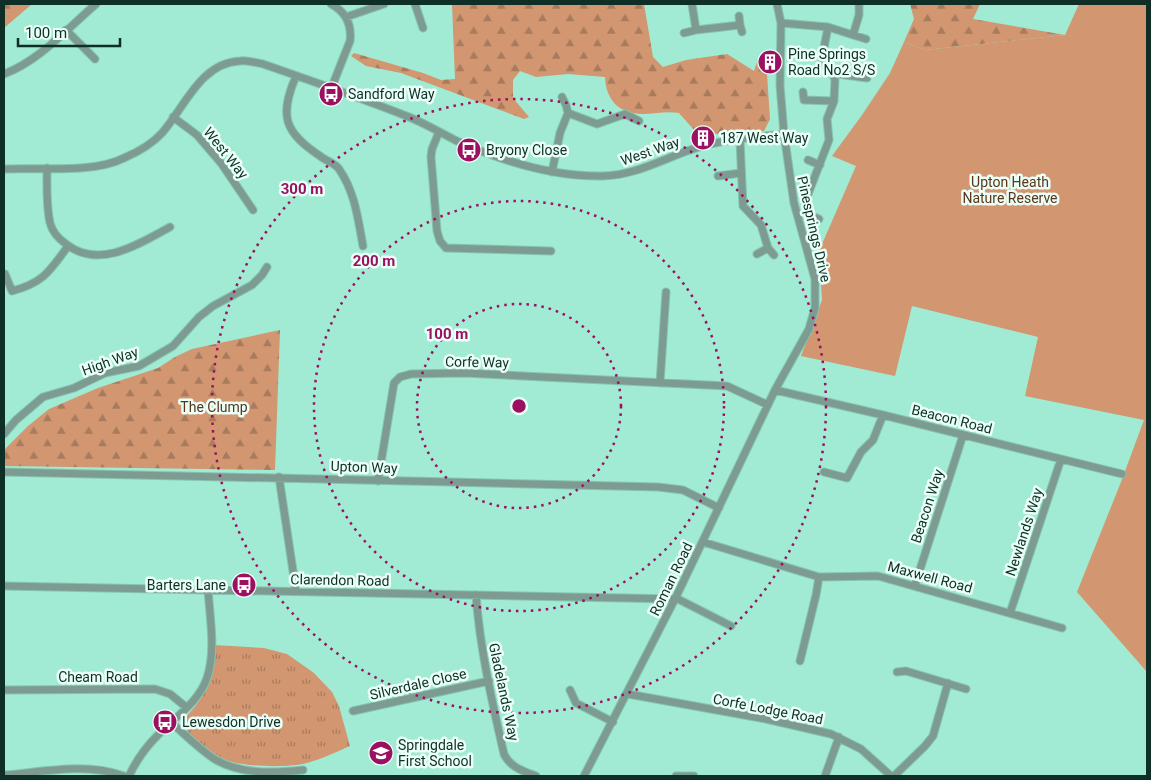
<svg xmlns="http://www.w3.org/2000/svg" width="1151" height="780" font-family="Roboto,sans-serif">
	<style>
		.green { fill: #d29671 }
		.forest { fill: url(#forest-firs) }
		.park { fill: url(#park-tufts) }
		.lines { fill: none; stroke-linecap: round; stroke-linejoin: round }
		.street-casing { stroke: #84c4b0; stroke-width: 9 }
		.street { stroke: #7e9b91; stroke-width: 7 }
		.ring { fill: none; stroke: #9b1060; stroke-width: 2.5; stroke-dasharray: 2.5 5 }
		.labels { text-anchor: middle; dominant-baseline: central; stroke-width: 5; stroke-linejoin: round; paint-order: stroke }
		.poi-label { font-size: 14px; fill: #0f2e25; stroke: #eafff7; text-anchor: start }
		.street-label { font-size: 14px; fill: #0f2e25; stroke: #eafff7 }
		.park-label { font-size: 14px; fill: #5c351b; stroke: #eafff7 }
		.centre { fill: #9b1060; stroke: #eafff7; stroke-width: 2.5 }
		.ring-label { font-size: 15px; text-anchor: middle; font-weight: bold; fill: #9b1060; stroke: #eafff7; stroke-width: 5; stroke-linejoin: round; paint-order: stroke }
	</style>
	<defs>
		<pattern id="forest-firs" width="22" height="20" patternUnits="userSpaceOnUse" patternTransform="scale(1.25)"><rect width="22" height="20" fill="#d29671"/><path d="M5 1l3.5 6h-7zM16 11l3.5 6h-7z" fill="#a97b5d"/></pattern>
		<pattern id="park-tufts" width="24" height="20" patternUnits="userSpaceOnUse" patternTransform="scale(1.25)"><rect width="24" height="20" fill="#d29671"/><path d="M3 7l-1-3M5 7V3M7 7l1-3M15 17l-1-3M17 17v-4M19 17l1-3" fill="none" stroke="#a97b5d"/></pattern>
	</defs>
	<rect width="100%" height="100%" fill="#a1ead3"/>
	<path class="green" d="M1079 4H1147V672L1077 592 1121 482 1144 420 1025 396 1038 337 912 306 895 376 801 356 822 300 819 251 856 166 832 156 862 115 890 73 904 42 925 50 1065 35Z"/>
	<path class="forest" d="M4 4H32L4 28Z
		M452 4H644L653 57 663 67 686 60 727 54 754 71 758 59 765 56 769 59 767 74 770 119 764 131 714 134 695 131 679 113C666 111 655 114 643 114 619 114 606 100 605 77L568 74 536 77 520 71 513 80V98L529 117 524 119 401 73 366 66 351 56 354 53 423 73 441 80 455 79Z
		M910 4H980L973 19 1065 35 925 50 904 42 914 19Z
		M280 330 275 470 4 466V450L28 426 49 409 98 388 158 368 175 357 192 349Z"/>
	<path class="park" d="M214 645 264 648 287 654 314 673 332 692 339 706 350 746C336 752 322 759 307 763 289 768 243 767 226 760 212 754 199 742 187 733V716C208 692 216 677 214 645Z"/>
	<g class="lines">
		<defs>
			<path id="street" d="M415 4 423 28
				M692 4 696 30 740 25 742 32
				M739 16 740 25
				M346 17 384 4
				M781 23 828 27 853 35 859 15V4
				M66 30 95 59
				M684 33 696 30
				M853 35 866 39
				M832 72 845 75 867 78
				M4 74C39 61 68 28 96 4
				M296 76C279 116 284 132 320 156 326 161 335 163 339 169 355 192 358 219 363 246
				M331 89 350 41C352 24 346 12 331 4
				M803 92 804 100 834 101
				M568 113 597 124 625 114 639 121
				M173 117 197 135 221 163 253 210
				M439 132 432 149 431 157 437 231 440 241 446 248 551 251
				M740 140 743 206 761 225 768 248 774 255
				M808 160 820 165
				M47 168C47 186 46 205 50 223 52 231 59 239 66 244 99 270 139 244 170 227
				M4 169C40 167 92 174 124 158 138 152 152 144 162 133 185 107 200 63 240 61 248 60 256 63 263 64 312 81 361 98 409 117 426 124 441 133 457 141 502 161 553 177 603 176 635 175 661 160 690 150 718 140 754 137 784 134
				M552 172 560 133 568 113 566 105 562 97
				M718 176 741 173
				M819 219 809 215 805 202 829 140 827 119 834 101 835 79 831 72 824 64 822 58 828 27
				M757 254 768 248
				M5 274 12 291C43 283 50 271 68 246
				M660 383 666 292
				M775 390 883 415 1122 474
				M4 434 16 420 43 397 74 388 105 373 139 366 173 346 199 317 213 306 252 285 262 275 267 267
				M4 472C222 476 440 482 658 487L683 490 719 508
				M824 472 847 478 861 452 873 440 883 415
				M279 477 296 591
				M378 481 394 383 400 377 411 374 464 373 727 386 768 405
				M703 542 819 577 878 576 1062 628
				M915 585 963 435
				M4 586 675 599
				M476 595C480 649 492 702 504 754 510 767 523 771 536 776
				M676 598 731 626
				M1010 613 1061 459
				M800 661 816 595 819 577
				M897 672 906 671 966 689
				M4 690 155 689 170 694 186 707
				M570 690 576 703 613 722
				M628 694 766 719 831 734 861 749 891 776
				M353 711 489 681
				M171 722C185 735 200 750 216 760 243 775 274 773 303 770
				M4 775C43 772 86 762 124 776
				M129 776C136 761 145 748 157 736 174 718 199 702 207 678 216 651 210 618 208 590
				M584 776 675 599 775 390 809 329 815 308V279L794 203 784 134 780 85 781 23 777 4
				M676 776H694
				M825 776 839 737
				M894 776 925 746 933 736 948 683"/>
		</defs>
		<use href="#street" class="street-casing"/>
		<use href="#street" class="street"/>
	</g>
	<g class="ring">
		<circle cx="519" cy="406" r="102"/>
		<circle cx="519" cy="406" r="205"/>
		<circle cx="519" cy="406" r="307"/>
	</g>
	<defs>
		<symbol id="building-disc" viewBox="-11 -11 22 22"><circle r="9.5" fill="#9b1060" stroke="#eafff7"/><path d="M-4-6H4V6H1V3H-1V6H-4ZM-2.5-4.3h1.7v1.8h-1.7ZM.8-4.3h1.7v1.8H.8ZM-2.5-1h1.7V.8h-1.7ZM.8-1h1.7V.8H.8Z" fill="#fff"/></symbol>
		<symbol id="bus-disc" viewBox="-11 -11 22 22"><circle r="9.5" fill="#9b1060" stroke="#eafff7"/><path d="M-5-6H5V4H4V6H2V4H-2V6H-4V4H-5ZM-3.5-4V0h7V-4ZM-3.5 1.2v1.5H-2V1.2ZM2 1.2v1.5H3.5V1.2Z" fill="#fff"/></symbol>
		<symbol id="school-disc" viewBox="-11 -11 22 22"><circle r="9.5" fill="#9b1060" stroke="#eafff7"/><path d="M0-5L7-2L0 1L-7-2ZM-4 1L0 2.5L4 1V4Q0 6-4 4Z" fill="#fff"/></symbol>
	</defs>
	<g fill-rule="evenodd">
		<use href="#building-disc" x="756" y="48" width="28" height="28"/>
		<use href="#bus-disc" x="317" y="80" width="28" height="28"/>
		<use href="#building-disc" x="689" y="124" width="28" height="28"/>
		<use href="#bus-disc" x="455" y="136" width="28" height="28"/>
		<use href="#bus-disc" x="230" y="571" width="28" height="28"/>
		<use href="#bus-disc" x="151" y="708" width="28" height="28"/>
		<use href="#school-disc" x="367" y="739" width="28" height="28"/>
	</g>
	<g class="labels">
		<g class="poi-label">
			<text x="788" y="54">Pine Springs<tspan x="788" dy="16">Road No2 S/S</tspan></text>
			<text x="348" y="94">Sandford Way</text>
			<text x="720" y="138">187 West Way</text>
			<text x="486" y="150">Bryony Close</text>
			<text x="226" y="585" text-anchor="end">Barters Lane</text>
			<text x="182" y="722">Lewesdon Drive</text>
			<text x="398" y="745">Springdale<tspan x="398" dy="16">First School</tspan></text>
		</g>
		<g class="street-label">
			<text transform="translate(650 151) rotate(-19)">West Way</text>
			<text transform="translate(226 153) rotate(51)">West Way</text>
			<text transform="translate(814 229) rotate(77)">Pinesprings Drive</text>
			<text transform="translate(110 361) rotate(-20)">High Way</text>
			<text transform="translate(477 362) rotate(1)">Corfe Way</text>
			<text transform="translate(952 419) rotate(14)">Beacon Road</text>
			<text transform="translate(364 467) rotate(2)">Upton Way</text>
			<text transform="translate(927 506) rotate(-72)">Beacon Way</text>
			<text transform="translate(1024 532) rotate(-72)">Newlands Way</text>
			<text transform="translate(930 577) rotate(15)">Maxwell Road</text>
			<text transform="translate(671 579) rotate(-64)">Roman Road</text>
			<text transform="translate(340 580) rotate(1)">Clarendon Road</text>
			<text x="98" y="677">Cheam Road</text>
			<text transform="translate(418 684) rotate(-13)">Silverdale Close</text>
			<text transform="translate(504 692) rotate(78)">Gladelands Way</text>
			<text transform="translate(768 709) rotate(11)">Corfe Lodge Road</text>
		</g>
		<g class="park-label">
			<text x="1010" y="182">Upton Heath<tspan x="1010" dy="16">Nature Reserve</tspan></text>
			<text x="214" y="407">The Clump</text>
		</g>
	</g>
	<circle cx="519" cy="406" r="8" class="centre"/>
	<g class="ring-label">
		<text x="302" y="194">300 m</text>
		<text x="374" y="266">200 m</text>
		<text x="447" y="339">100 m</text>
	</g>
	<rect width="1151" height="780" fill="none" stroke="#0f2e25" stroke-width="10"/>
	<path d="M18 38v8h102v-8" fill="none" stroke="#0f2e25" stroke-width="2.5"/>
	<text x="25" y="38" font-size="15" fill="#0f2e25" stroke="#eafff7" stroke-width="4" paint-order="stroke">100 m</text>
</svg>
